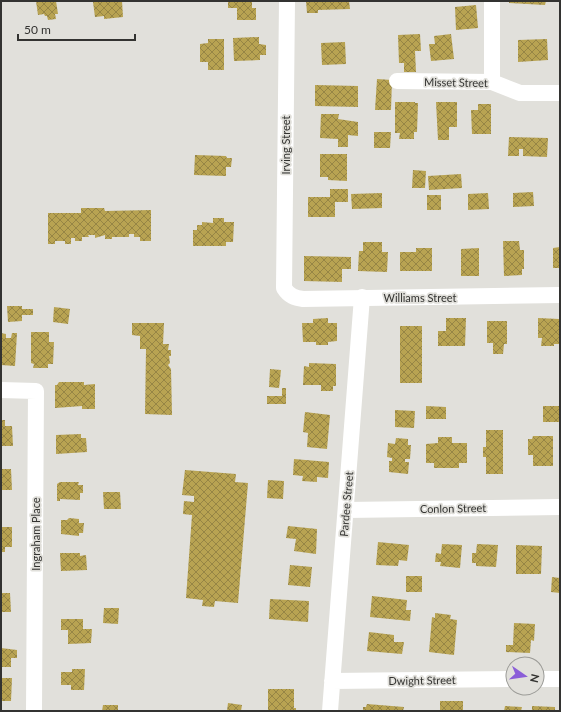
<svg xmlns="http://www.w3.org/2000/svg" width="561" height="712" font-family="Lato,sans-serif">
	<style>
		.building { fill: url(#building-cross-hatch) }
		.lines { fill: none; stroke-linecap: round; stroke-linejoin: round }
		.street { stroke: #fff; stroke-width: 16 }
		.labels { text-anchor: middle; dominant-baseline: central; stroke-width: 3.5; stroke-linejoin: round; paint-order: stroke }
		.street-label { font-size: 11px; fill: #333331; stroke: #e1e0db }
	</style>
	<defs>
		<pattern id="building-cross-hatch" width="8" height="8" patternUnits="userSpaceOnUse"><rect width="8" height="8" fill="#b8a352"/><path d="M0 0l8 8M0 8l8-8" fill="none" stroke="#968545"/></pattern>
	</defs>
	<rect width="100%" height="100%" fill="#e1e0db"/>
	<path class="building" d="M36 1H56L58 14H55L56 19 48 20 47 16H45L44 14 38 15Z
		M122 1 123 17 104 19V16L95 17 93 2Z
		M228 1H252V8H256V20H237V8H228Z
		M306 1H349L350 9 318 10V13H307Z
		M509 1H546L545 5 509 3Z
		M476 5 478 28 456 30 455 7Z
		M420 34 421 51H415L416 72H404V63H399L398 35Z
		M451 34 454 59 431 61 429 44H435L434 36Z
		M259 37V44L266 45V55H260V60L234 61 233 38Z
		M208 39H224V70H208V62H200V44L208 43Z
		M547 39 548 60 518 62V40Z
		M345 42 346 64 322 65 321 43Z
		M377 79 392 80 391 110H375Z
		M315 85 358 86V107L315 106Z
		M395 102H415V103H418L417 132H414V139H399L400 133H395Z
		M436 102H457V127H449V140H438Z
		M478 104H491V134H472L471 110H478Z
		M321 114H339L338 119 358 122V136L348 135V147H338V139L320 138Z
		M374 132H391L390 148H374Z
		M509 137 548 138 547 157 523 156V149H519V156H508Z
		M320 154H347V181L328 180V177H320Z
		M195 155 226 156 227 158H232L231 167H226V176L194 175Z
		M413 170 426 171 425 188H412Z
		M461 174 462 188 429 190 428 176Z
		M330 189H348V202H335V217H308V197H330Z
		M533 192 534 206 513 207V193Z
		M382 193V208L352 209 351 194Z
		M488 193 489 209 468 210V194Z
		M427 195H441V210H427Z
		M81 208H104L105 211 151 210V241H140V237H134V234H129V237H112V239H105V235L95 238V235H88L89 237H82V241H75V238H71V244H65V241H55V244H48V213H81Z
		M213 218H224V222H234L233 242H226V246H193V230H197V225H202V222L213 223Z
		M503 241H519L520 250H524V269H522V275L504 276Z
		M363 242H382V252H388L387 272 358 271 359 251H363Z
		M560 247V268H553V248Z
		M416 248H432V271H400V252H416Z
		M479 248V276H461V249Z
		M304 256 351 257V269H342V282L304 281Z
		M7 306H22V309H33V315H22V321L8 322Z
		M54 307 70 309 68 324 53 322Z
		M328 318V323H337V341L328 342V345H316V342H303L302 323H313V319Z
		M446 318H466L465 346H438V331H446Z
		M538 318 559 319 560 344H554V346H541L542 338H538Z
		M487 321H507V344H504L503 354H493V343H487Z
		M132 323H164L163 344H169L168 350H171V356H169L170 363 168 365 171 369 172 415 145 414 146 349H140V336L132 335Z
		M400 326H422V383H400Z
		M31 332H49V342H54L53 364H48V368H33L34 364 31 363Z
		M1 333 6 334V338H11L12 333H17L15 366 1 365Z
		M309 363 336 364V386H333V391H321V385H303L304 366 309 367Z
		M270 369 281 370 279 388 269 387Z
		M59 382H84V385L95 384V409H82V406L55 408V385H57Z
		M282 388H286V404H267V396H282Z
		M426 406 446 407V419H426Z
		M543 406H559V422H543Z
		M395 410 415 411 414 428 395 427Z
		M305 412 330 415 327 449 307 447 308 433 303 432Z
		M1 420H5V426H12L13 446H1Z
		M486 430H503V474H486V457H483V447H486Z
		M81 434V438H86L87 452 56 454V435Z
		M533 436H553V466H533V455H528V439H532Z
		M438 437H452V443H467V463H459V468H434V463H426V444L438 443Z
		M396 438 408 439V445H411L410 459H405V462H409L408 474 389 472V461H392V458L387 457 388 443 395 444Z
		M294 459 329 462 328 478 317 477V482L302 481 303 476 293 475Z
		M1 469H11L12 490H1Z
		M185 470 236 474 235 482 248 483 238 603 215 601 214 607 202 606 203 600 186 598 192 515 183 514 184 501 194 502V496L182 495Z
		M268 480 284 481 283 499 267 498Z
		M60 482H79L78 485H83V493H80V500L60 499V501H57V484Z
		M103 492H120L121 509H104Z
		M69 518 79 519V523H84L83 533H79V536L61 534V520H67Z
		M288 526 317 529 316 554 294 551 296 539 286 538Z
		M1 527H12V547H5V552H1Z
		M378 542 409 545 407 561 399 560 398 566 376 565Z
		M442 544 462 545 460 568 440 566 441 562H435L436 553 441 554Z
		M477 544 498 545 496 567 476 566V563H472V553H476Z
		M516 545 542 546 541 574H516Z
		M60 553H80V556L86 555 87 570 61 571Z
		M290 565 312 567 310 587 288 585Z
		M406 576H422V592H406Z
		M552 577 560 578V593L551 592Z
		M1 593H10L11 612H1Z
		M372 596 407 600 406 610H411L410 621 370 617Z
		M270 599 309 601 308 622 269 619Z
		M104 608H119L118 624 103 623Z
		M435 613 451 615 450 619 457 620 454 655 429 652 432 617 435 618Z
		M61 619H83V629H92L91 643 68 644V630H61Z
		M514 623 535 624 534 641 531 640 530 653 506 652V645H513Z
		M369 632 394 635V642H404L402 654 367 651Z
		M1 648 17 650V658H11V667H1Z
		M72 669H85L84 690H71V685H61V672H72Z
		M1 678H12L11 701H1Z
		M268 689H294V708H296V711H268Z
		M440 701H463V711H440Z
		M228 703 242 705 241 711H227Z
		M367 704 404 707 403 711H363V707H366Z
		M103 705H118V711H102Z
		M505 706 522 707 521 711H504Z
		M532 706 555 707V711H532Z"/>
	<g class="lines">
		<path class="street" d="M287 1 284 288C289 296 295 298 303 299L560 295
			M397 81 492 82 520 93H560
			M492 82V1
			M1 390 36 391 34 711
			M346 510 560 507
			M537 679H559
			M332 681 513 679
			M330 711 362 297"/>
	</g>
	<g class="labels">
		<g class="street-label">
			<text transform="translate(456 82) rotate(1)">Misset Street</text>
			<text transform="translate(285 145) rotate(-90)">Irving Street</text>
			<text x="420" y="297">Williams Street</text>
			<text transform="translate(346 504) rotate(-85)">Pardee Street</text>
			<text transform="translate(453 508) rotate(-1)">Conlon Street</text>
			<text transform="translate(35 534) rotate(-90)">Ingraham Place</text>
			<text transform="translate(422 680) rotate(-1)">Dwight Street</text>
		</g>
	</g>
	<rect width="561" height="712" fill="none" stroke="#333331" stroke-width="4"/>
	<g transform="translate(525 676) rotate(103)"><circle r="19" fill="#e1e0db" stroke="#9b9b97"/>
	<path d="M0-3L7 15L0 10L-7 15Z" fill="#8b5ed8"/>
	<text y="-6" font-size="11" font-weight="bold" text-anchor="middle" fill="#333331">N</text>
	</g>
	<path d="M18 34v6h117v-6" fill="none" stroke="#333331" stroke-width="2"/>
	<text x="24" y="34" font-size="12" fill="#333331" stroke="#e1e0db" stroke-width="3" paint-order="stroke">50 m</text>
</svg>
